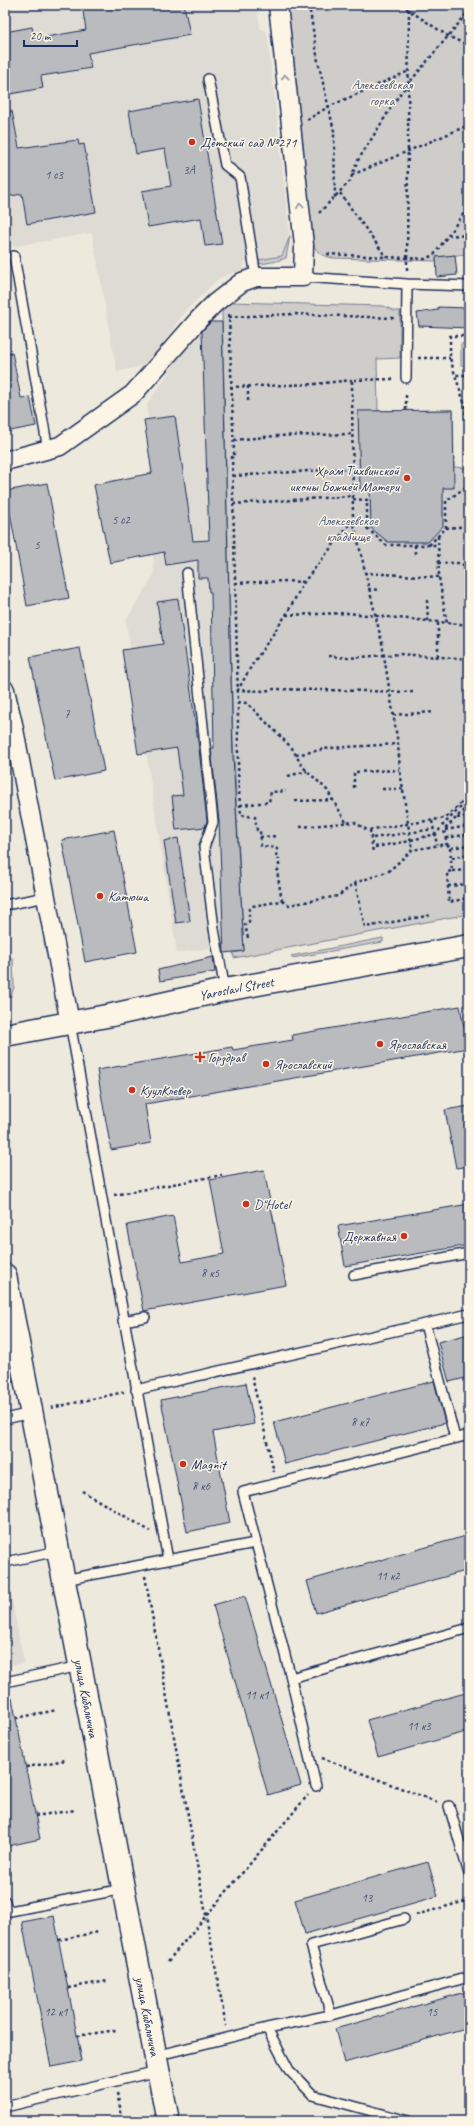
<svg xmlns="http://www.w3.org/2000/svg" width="474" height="2126" font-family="Caveat,sans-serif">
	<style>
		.built { fill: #dedbd4 }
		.green { fill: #cfcdca; stroke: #757e94 }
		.building { fill: #babbbe; stroke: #1b2f5e }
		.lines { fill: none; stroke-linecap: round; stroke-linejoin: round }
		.service-casing { stroke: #1b2f5e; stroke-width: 12 }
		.minor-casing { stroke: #1b2f5e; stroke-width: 21 }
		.tertiary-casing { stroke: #1b2f5e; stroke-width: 25 }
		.path { stroke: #1b2f5e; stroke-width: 2.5; stroke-dasharray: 3 3; stroke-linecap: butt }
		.service { stroke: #fcf5e5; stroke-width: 9 }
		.minor { stroke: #fcf5e5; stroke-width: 18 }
		.tertiary { stroke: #fcf5e5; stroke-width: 22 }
		.oneway { stroke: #8c92a2 }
		.poi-dot { fill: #c8321e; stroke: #fcf5e5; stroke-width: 1.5 }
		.labels { text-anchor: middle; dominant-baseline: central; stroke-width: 3; stroke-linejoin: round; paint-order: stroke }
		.number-label { font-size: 12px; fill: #435276 }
		.park-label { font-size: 14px; fill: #485679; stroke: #fcf5e5 }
		.poi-label { font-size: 14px; fill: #1b2f5e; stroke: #fcf5e5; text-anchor: start }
		.street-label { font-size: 14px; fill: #1b2f5e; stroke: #fcf5e5 }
	</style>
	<rect width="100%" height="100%" fill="#eee9dd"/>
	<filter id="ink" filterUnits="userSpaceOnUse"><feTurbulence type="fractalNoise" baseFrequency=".025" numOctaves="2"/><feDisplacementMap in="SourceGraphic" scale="8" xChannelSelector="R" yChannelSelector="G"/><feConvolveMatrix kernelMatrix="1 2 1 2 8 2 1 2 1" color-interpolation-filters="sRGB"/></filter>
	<g filter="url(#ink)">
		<path class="built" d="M5 5H257L260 28 267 32 290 236 282 256 244 262V269L219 278 184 312 150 364 117 372 92 233 5 248Z
			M202 322H222L233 738 244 951 233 952 231 938H223V946L177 953 126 620 154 575 147 405Z
			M5 1564 24 1663 5 1667Z"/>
		<path class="green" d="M284 5H469V254L436 257V261L333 258C321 256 315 252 312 240Z
			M290 236 286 258 273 262 260 264 259 260 282 256Z
			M228 302 384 306 394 311H400V358L377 359 378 411 453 410 454 467 469 468V914L234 958 233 953 244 951 233 738 222 312Z
			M461 344H469V366L461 365Z
			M383 938V942L292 958 291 956Z
			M5 951V954L13 959 14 987 11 996 5 999Z"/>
		<path class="building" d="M82 5H184L190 35 88 53 91 68 41 76 43 88 5 95V32L32 27 35 39 86 30Z
			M198 99 222 244 205 246 201 218 148 227 142 191 171 186 165 149 136 154 129 111Z
			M5 111H12L19 148 78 140 79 145 84 144 96 212 27 224 22 194 5 197Z
			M455 255 457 275 437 277 436 257Z
			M438 307 469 308V328L419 326 417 313 438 310Z
			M211 322H222L233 756 244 951 224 953 219 821 211 748H214L211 592H209L208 578H198V560L166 565 164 552 110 563 94 485 152 473 144 420 175 416 193 541 209 540 202 331Z
			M12 352 21 398 30 397 36 426 5 432V353Z
			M453 410 454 488H443V526L428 542H388L371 528 370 489H360L358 411Z
			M47 483 69 598 27 606 6 491Z
			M178 599 199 749 207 821 205 827 176 830 172 796 183 795 177 748 138 754 122 650 163 644 157 602Z
			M80 648 104 771 55 781 30 657Z
			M114 830 137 952 85 962 62 840Z
			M178 838 190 921 176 923 164 841Z
			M213 957 215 972 160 981 158 970Z
			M460 1006 468 1048 145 1104 151 1143 111 1150 97 1070 232 1047 233 1050 293 1040 292 1035Z
			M469 1106V1166L456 1168 445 1110Z
			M264 1170 286 1285 144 1311 127 1225 173 1216 182 1262 224 1254 210 1180Z
			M469 1204V1245L345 1266 338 1226Z
			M469 1334V1377L449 1382 438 1342Z
			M434 1381 445 1423 285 1464 274 1422Z
			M246 1383 254 1424 213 1432 230 1523 187 1532 161 1400Z
			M469 1535V1570L316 1613 307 1581Z
			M245 1596 301 1785 268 1795 213 1605Z
			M469 1692V1731L378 1757 367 1720Z
			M5 1698H12L40 1839 8 1846 5 1830Z
			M428 1862 438 1896 305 1934 295 1900Z
			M54 1916 82 2061 51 2067 22 1922Z
			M469 1991V2027L344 2063 335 2029Z"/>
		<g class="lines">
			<defs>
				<path id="service" d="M208 79 225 165 240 177 256 277
					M14 256 48 450
					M303 277 407 284 469 286
					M406 378 407 284
					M187 573 213 822 204 847 214 929 225 990
					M5 905 46 897
					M70 1023 168 1560
					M354 1275 469 1253
					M123 1321 145 1317
					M425 1324 455 1438
					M136 1390 469 1314
					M5 1419 31 1413
					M5 1562 58 1551
					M64 1580 255 1543
					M291 1678 469 1628
					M5 1682 80 1666
					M316 1786 291 1678 243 1492 469 1435
					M449 1806 469 1874
					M5 1901 7 1911
					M5 1912 123 1889
					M331 2015 311 1945 404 1919
					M267 2028 289 2070 313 2095 408 2121
					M155 2056 267 2028 331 2015 469 1977
					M5 2107 158 2071"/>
				<path id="minor" d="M5 461 60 446 133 394 200 318 215 303 242 282 256 277H303L304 245 278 5
					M5 690 13 724 70 1023"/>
				<g id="tertiary">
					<path id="s1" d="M5 1035 112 1015 225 990 469 946"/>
					<path id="s2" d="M5 1275 168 2121"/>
				</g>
			</defs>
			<use href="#service" class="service-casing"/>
			<use href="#minor" class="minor-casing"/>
			<use href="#tertiary" class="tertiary-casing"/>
			<path class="path" d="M309 5 318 61 334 131 335 198
				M401 5 448 36 469 46
				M307 120 328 107 409 71
				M352 175 469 125
				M340 193 386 257
				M319 213 350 181 357 162 399 95 469 11
				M448 235 469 236
				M327 254 425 259 434 255 469 206
				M407 270 409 5
				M229 314 234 454H232L238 702 247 703 292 748 302 766 327 790 346 822
				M229 317 293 314 394 318
				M469 336H450V358L455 375H469
				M418 358H450
				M393 379 352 380 353 520 382 643 398 744 400 770 412 850
				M248 386V401
				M230 387 315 384 352 380
				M406 410V391
				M234 440 275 436 353 434
				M233 476 354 468
				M353 499 367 500V528L386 545H438
				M233 504 353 496
				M353 520 304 582 286 615 252 665 238 690 264 691 274 689 414 692
				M446 528 468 526 469 519
				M438 536 439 577 447 624
				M415 545V556
				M429 545 446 528V501L469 485 465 405 455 375
				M438 563H458L469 567
				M364 573 439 577
				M235 583 283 581 304 582
				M368 589 379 590
				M427 600 428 622
				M286 615 347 613 469 625
				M438 623V658
				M328 656 348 658 399 654 469 659
				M238 702C238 739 237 778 241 815L255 817 257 830 260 831 261 846 277 848 276 858 279 859V869L277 871 282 901
				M393 715 434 712
				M296 755 330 748 398 744
				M288 776 307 771
				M354 788V772L400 770
				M382 789H403
				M295 801 333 800
				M240 805 269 802 271 792 286 791
				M457 818 469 816
				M432 821 437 845
				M300 827 354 822 367 830 446 818 469 795
				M370 830 373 853
				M445 830 469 826
				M435 836 442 826 469 799
				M260 837 278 836
				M373 838 434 829
				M446 838 469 834
				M411 840 432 835
				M447 844 450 848 469 845
				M375 847 411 841
				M450 848 452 871 447 872 449 902 464 899 469 890
				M452 858 469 854
				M452 871 469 870
				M355 883 365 927 432 915
				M448 886 469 884
				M248 938 245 924 249 922V910L253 906 282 901 289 905 338 896 355 883 389 871 412 850 447 844 444 830 469 805
				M114 1195 222 1175
				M252 1377 274 1472
				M51 1408 124 1392
				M82 1491 150 1531
				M145 1576 226 2026
				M16 1718 57 1710
				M322 1758 437 1802
				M26 1767 66 1760
				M35 1816 75 1810
				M416 1915 469 1900
				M59 1940 98 1932
				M168 1961 308 1795
				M68 1988 107 1981
				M77 2036 116 2030
				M117 2093 123 2121"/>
			<use href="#service" class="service"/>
			<use href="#minor" class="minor"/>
			<use href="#tertiary" class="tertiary"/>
		</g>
		<defs><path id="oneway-chevron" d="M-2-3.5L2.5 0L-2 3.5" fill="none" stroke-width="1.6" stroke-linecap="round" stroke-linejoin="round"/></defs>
		<g class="oneway">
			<use href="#oneway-chevron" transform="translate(285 77) rotate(-96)"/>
			<use href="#oneway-chevron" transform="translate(300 206) rotate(-97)"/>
		</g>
	</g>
	<g class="poi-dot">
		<circle cx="192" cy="142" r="4"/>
		<circle cx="407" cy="478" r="4"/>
		<circle cx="100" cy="896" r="4"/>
		<circle cx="380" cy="1044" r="4"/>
		<path d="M198 1051h4v4h4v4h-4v4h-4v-4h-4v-4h4z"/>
		<circle cx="266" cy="1064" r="4"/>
		<circle cx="132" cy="1090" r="4"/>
		<circle cx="246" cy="1204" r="4"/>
		<circle cx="404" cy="1236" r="4"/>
		<circle cx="183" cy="1464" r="4"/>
	</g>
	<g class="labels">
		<g class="number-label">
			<text x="189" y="170">3А</text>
			<text x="54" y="175">1 c3</text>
			<text x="121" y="520">5 с2</text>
			<text x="37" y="545">5</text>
			<text x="67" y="714">7</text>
			<text x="210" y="1273">8 к5</text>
			<text x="360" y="1422">8 к7</text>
			<text x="201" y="1486">8 к6</text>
			<text x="388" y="1576">11 к2</text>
			<text x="257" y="1695">11 к1</text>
			<text x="419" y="1726">11 к3</text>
			<text x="367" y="1898">13</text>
			<text x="56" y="2012">12 к1</text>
			<text x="432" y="2012">15</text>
		</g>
		<g class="park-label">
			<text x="382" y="84">Алексеевская<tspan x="382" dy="16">горка</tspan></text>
			<text x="348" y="520">Алексеевское<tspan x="348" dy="16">кладбище</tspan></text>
		</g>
		<g class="poi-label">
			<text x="200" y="142">Детский сад №271</text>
			<text x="399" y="470" text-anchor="end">Храм Тихвинской<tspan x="399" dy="16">иконы Божией Матери</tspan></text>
			<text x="108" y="896">Катюша</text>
			<text x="388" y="1044">Ярославская</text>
			<text x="208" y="1057">Горздрав</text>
			<text x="274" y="1064">Ярославский</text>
			<text x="140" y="1090">КуулКлевер</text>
			<text x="254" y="1204">D"Hotel</text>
			<text x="396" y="1236" text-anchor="end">Державная</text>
			<text x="191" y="1464">Magnit</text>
		</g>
		<g class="street-label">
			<text stroke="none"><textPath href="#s1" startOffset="236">Yaroslavl Street</textPath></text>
			<text stroke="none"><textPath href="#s2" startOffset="431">улица Кибальчича</textPath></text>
			<text stroke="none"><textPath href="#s2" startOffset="755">улица Кибальчича</textPath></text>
		</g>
	</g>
	<rect width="474" height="2126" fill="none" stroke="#fcf5e5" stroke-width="20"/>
	<rect x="10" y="10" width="454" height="2106" fill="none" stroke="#1b2f5e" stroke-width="1.5" filter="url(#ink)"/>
	<path d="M24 40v6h53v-6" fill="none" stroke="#1b2f5e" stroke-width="2"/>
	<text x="30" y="40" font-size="12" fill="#1b2f5e" stroke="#fcf5e5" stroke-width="3" paint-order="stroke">20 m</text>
</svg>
